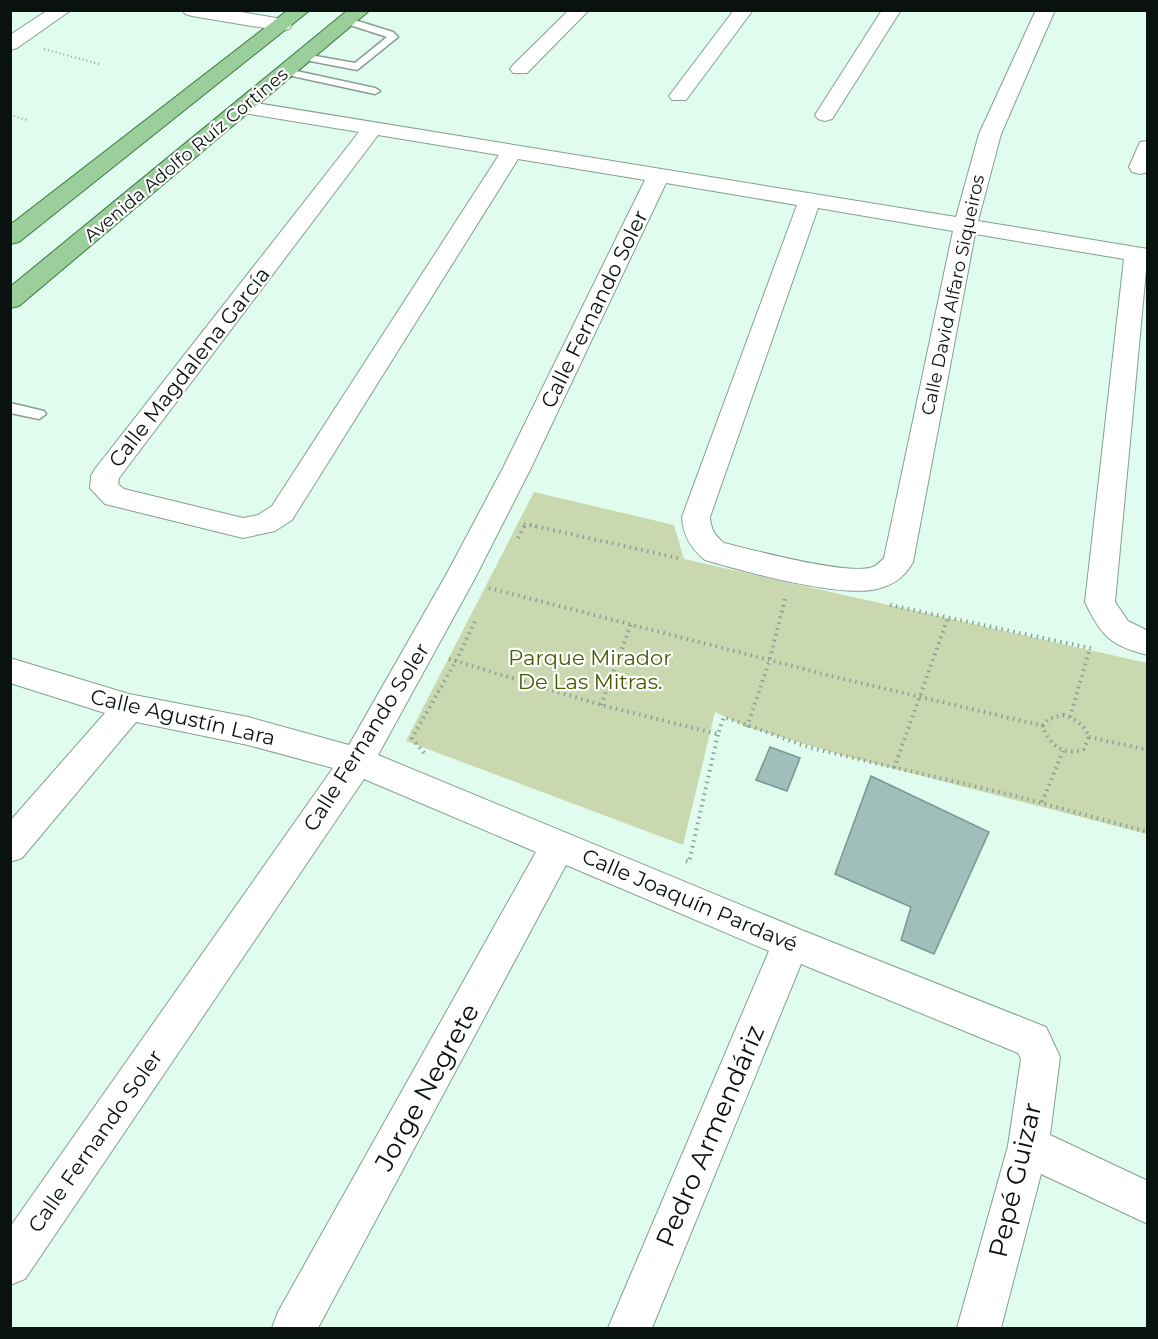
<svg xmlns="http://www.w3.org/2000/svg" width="1158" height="1339" font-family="Montserrat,sans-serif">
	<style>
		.green { fill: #cad8b0 }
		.building { fill: #a0beba; stroke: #799793; stroke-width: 1.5 }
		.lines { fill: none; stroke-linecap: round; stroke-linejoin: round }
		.service-casing { stroke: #859f92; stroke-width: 3 }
		.minor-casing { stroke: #859f92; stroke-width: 2 }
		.primary-casing { stroke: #3c783f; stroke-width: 2 }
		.path-far2 { stroke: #8ba096; stroke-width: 2; stroke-dasharray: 1 3; stroke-linecap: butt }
		.path-far1 { stroke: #8ba096; stroke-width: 3; stroke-dasharray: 1.5 4; stroke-linecap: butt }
		.path { stroke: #8ba096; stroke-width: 4; stroke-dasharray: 1.5 4.5; stroke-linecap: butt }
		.service { fill: #fff; fill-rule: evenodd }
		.minor { fill: #fff; fill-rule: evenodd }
		.primary { fill: #9acf9b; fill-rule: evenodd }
		.labels { text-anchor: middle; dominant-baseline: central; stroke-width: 4.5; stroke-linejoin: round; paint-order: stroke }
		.far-street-label { font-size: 18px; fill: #09120e; stroke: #fff }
		.street-label { font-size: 21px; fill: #09120e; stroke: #fff }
		.park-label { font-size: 21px; fill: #475c00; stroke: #fff }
		.near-street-label { font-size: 26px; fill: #09120e; stroke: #fff }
	</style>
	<rect width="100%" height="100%" fill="#e0fcef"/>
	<path class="green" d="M534 492 674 525 684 559 1147 663V834L845 756 747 727 715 712 683 845 406 741Z"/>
	<path class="building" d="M770 747 800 758 787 791 756 780Z
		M871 776 989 832 934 954 901 940 911 907 835 874Z"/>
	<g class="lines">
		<defs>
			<path id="service" d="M348 18 393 32 398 37 357 70 300 59V55L304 54 355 63 387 37 344 23 343 21Z
				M287 69 375 88 380 91 375 94 283 74 282 72Z
				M10 403 44 411 46 414 39 419 10 413Z"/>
			<path id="minor" d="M48 10H71L17 48 10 50V35Z
				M183 10H229L282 19 289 21 292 25 289 29 282 31 192 16 185 14Z
				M569 10H589L527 73H513L510 69 513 65Z
				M734 10H753L686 100H672L669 96 672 92Z
				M882 10H901L832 119 825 121 818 119 815 115Z
				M1036 10H1055L1001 134 978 221 1148 249 1115 602 1128 621 1148 631V655C1111 646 1101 636 1085 602L1124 259 975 234 913 562C905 577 893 585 877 589 841 598 742 571 705 560 690 548 683 535 682 517L797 205 666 183 531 468 474 580 378 755 804 931 1046 1027 1060 1057 1050 1135 1148 1181V1224L1041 1174 1001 1328H957L1008 1146 1021 1059 1018 1053 801 964 652 1328H608L769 951 566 865 318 1328H272L278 1312 536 852 364 779 25 1279 10 1285V1227L333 768 248 745 136 722 22 858 10 862V821L105 713 10 683V658L129 694 248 717 349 745 446 575 503 468 645 180 518 159 292 520 275 531 243 538 105 504 90 488 91 476 95 469 359 132 244 113 237 111 234 107 237 103 244 101 956 217 979 134ZM378 135 499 155 272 506 258 515 243 518 124 489 118 484 119 478ZM818 208 953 231 884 558C881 561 877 565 873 567 849 576 753 550 724 543 714 535 711 529 710 517Z
				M1148 141V172L1140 174 1132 172 1129 167 1140 142Z"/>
			<path id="primary" d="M288 10H310L19 242 10 244V225Z
				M348 10H370L19 306 10 308V287Z"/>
		</defs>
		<use href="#service" class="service-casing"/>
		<use href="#minor" class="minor-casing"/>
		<use href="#primary" class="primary-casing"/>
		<path class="path-far2" d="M44 49 99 64
			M10 115 27 120"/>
		<path class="path-far1" d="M524 524 536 527
			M524 527 526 524"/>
		<path class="path" d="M530 525 678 558
			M518 538 525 525
			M489 588 835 677 1044 726
			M890 605 1094 649
			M449 659 601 705 718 734 724 717 811 748 1012 795 1148 832
			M601 705 631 624
			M1063 715C1075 719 1084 724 1089 737L1084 749C1065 757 1048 745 1043 726L1048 719Z
			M1070 717 1090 648
			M747 727 769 662 785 599
			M1089 737 1148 750
			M424 753 412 738 456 661 476 619
			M894 768 948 618
			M1042 802 1063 751
			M686 861 689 862 718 734"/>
		<use href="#service" class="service"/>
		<use href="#minor" class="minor"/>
		<use href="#primary" class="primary"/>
	</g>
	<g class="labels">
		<g class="far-street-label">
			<text transform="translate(186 155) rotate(-40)">Avenida Adolfo Ruíz Cortines</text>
			<text transform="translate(953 295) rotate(-78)">Calle David Alfaro Siqueiros</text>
		</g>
		<g class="street-label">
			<text transform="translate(594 309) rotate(-64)">Calle Fernando Soler</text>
			<text transform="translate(189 367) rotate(-52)">Calle Magdalena García</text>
			<text transform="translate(183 717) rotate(13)">Calle Agustín Lara</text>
			<text transform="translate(366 737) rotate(-58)">Calle Fernando Soler</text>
			<text transform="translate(690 900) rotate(23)">Calle Joaquín Pardavé</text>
			<text transform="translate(95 1141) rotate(-55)">Calle Fernando Soler</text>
		</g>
		<g class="park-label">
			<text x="590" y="657">Parque Mirador<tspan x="590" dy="24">De Las Mitras.</tspan></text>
		</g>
		<g class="near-street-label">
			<text transform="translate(427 1087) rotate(-61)">Jorge Negrete</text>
			<text transform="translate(710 1136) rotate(-67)">Pedro Armendáriz</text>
			<text transform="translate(1015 1180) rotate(-77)">Pepé Guizar</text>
		</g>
	</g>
	<rect width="1158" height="1339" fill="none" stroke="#09120e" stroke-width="24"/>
</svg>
